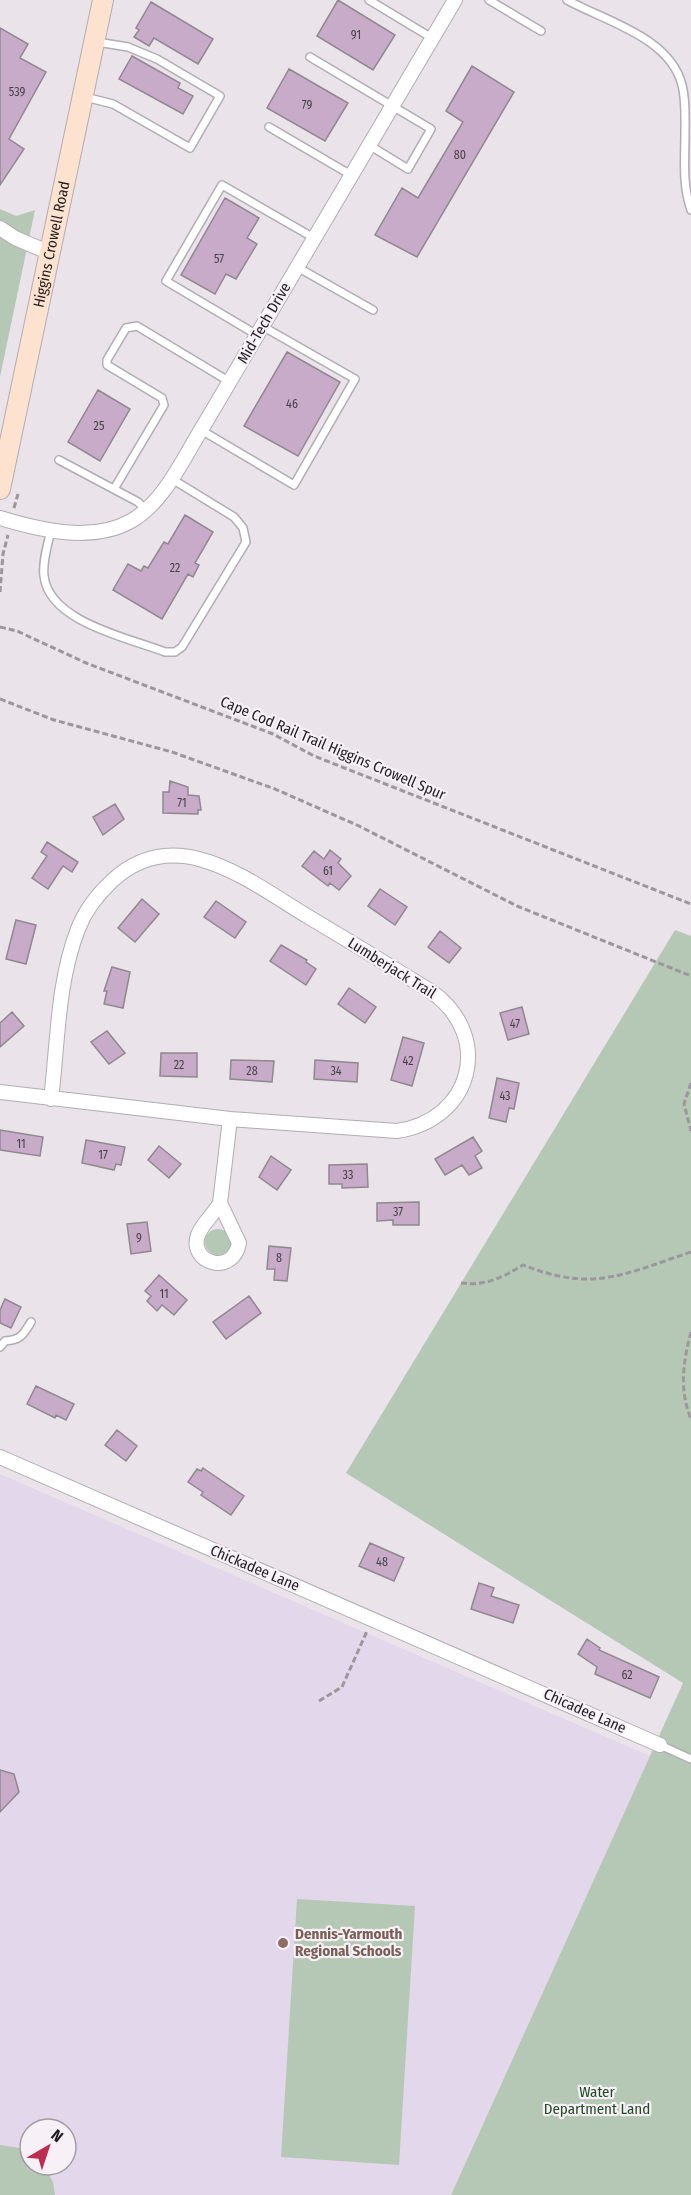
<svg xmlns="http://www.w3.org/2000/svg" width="691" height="2195" font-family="'Fira Sans Condensed',sans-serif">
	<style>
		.education { fill: #e3d7eb; fill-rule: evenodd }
		.green { fill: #b5c8b5 }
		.building { fill: #c7abc8; stroke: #8f898f; stroke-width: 1.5 }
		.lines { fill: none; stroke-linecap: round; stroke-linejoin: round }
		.lane-casing { stroke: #b2acb3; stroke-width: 10 }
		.street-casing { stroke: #b2acb3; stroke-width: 16 }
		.secondary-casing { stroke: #b2acb3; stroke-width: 22 }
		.path { stroke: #9c979c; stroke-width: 3; stroke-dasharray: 6 3; stroke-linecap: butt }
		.lane { stroke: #fff; stroke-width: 7 }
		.street { stroke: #fff; stroke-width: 14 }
		.secondary { stroke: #fde2cf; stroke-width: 20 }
		.education-dot { fill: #8d6e63; stroke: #f7f1f7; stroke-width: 2 }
		.labels { text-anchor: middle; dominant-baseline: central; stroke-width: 4.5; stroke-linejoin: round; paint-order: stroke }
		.number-label { font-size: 12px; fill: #484048 }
		.street-label { font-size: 15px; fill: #1e1c1e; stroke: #f7f1f7 }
		.education-label { font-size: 15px; font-weight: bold; fill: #785e54; stroke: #f7f1f7; text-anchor: start }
		.park-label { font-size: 15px; fill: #1f4b24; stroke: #f7f1f7 }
	</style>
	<rect width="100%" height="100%" fill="#eae3ea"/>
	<path class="education" d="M0 1474 650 1756 451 2195H0ZM30 2129H66V2165H30Z"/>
	<path class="green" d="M0 209 16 216 35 210 0 377Z
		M675 930 691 936V2195H451L683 1683 346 1473Z
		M205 1242a13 13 0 1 1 26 0a13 13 0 1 1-26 0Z
		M297 1899 415 1906 399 2165 281 2157Z
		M0 2145 20 2148 30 2155V2165H43L53 2182 55 2195H0Z"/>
	<path class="building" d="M338 0 395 35 373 70 317 36Z
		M151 2 213 39 198 64 154 38 149 46 134 37 139 30 136 28Z
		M0 28 28 44 20 58 46 72 9 139 24 149 0 185Z
		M132 56 180 83 178 88 193 96 183 114 119 79Z
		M472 66 514 92 417 257 375 235 402 188 418 198 463 122 446 111Z
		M289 69 348 103 325 141 267 108Z
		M225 198 259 218 247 238 257 244 236 279 226 274 215 294 181 275Z
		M287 352 340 382 298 456 244 426Z
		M98 390 130 409 100 461 68 442Z
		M185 515 213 532 195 563 199 565 193 577 188 574 162 619 113 590 128 564 141 571 144 566 148 568 164 542 168 544Z
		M170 781 188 787V795L199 796 201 810H198V814L163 813V792H169Z
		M115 804 124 819 103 835 93 817Z
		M47 842 78 862 72 872 63 866 48 889 32 878 47 856 41 852Z
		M330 850 341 859 338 863 351 876 339 890 330 883 328 886 302 866 314 851 324 859Z
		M380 889 407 907 395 925 368 906Z
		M142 899 159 914 135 942 118 928Z
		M216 901 246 922 235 938 204 917Z
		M16 920 36 925 26 964 6 959Z
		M440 931 461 948 449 963 428 947Z
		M281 945 307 960 306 962 316 969 306 985 270 961Z
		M112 967 130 972 123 1008 104 1004 107 991H104Z
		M349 988 376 1007 365 1023 338 1004Z
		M522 1007 529 1034 508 1040 500 1013Z
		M12 1012 24 1026 0 1047V1023Z
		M107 1031 125 1053 109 1064 91 1042Z
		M403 1037 424 1043 412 1086 391 1080Z
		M161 1053H197V1077L160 1076Z
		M231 1060 274 1061 272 1082 230 1079Z
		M315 1060 358 1063 357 1082 314 1079Z
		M497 1078 519 1083 514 1109 509 1108 506 1122 489 1118Z
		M0 1130 43 1137 40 1156 0 1150Z
		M473 1137 482 1151 475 1156 482 1168 469 1175 462 1165 445 1175 435 1159Z
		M86 1140 125 1147 121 1165 116 1164 114 1170 82 1163Z
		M159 1146 181 1164 169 1178 148 1160Z
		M271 1156 291 1170 277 1190 259 1177Z
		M367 1164 368 1187 342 1188V1184H329V1165Z
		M419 1202V1225H393V1220L377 1221V1203Z
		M147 1222 151 1251 131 1254 127 1224Z
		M269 1246 291 1248 287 1281 274 1280 275 1269H267Z
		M159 1275 187 1300 174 1315 162 1305 157 1311 147 1301 151 1296 145 1291Z
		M249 1296 261 1313 226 1339 213 1322Z
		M5 1299 21 1307 11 1328 0 1323V1310Z
		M36 1386 74 1404 66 1420 56 1415 55 1418 27 1404Z
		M117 1430 137 1446 126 1461 105 1445Z
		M203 1468 244 1496 231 1515 201 1495 203 1492 188 1482 197 1469 201 1471Z
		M370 1543 404 1558 394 1581 359 1566Z
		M479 1583 494 1588 491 1596 519 1605 513 1623 471 1609Z
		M587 1639 600 1648 599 1650 659 1677 650 1698 595 1674 597 1667 578 1654Z
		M0 1770 14 1774 19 1792 0 1812Z"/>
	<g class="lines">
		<defs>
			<path id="lane" d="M369 0 432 38
				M489 0 541 31
				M567 0C605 21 670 37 682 85 686 100 685 117 685 132 685 159 682 184 691 210
				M310 57 431 129 408 169 369 145
				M85 97 113 104 190 148 220 96 157 59 128 47 97 42
				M269 127 351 175
				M297 267 373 310
				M257 335 166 281 222 185 314 238
				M201 430 294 485 355 379 262 326
				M59 460 138 502 145 509
				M114 489 164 405 162 398 107 365V360L126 328 137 326 230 382
				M51 530C48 544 42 562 44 576 49 622 129 638 165 652H175L182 647 246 542 243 528 234 517 172 479
				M0 1347 5 1341C21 1340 23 1335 31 1322
				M660 1745 691 1759"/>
			<path id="street" d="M0 228 15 238 48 252
				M0 518C39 530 92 543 131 521 163 503 182 461 201 430L455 0
				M0 1092 230 1119 397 1131C472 1120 494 1037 432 992 390 966 349 941 307 916 249 881 176 821 112 881 98 894 85 911 78 929 57 983 58 1043 51 1099
				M220 1203 239 1243C233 1277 188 1263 198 1235 202 1224 214 1214 220 1203Z
				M220 1203 230 1119
				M0 1457 660 1745"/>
			<g id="secondary">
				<path id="s1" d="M0 489 103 0"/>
			</g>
		</defs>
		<use href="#lane" class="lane-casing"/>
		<use href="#street" class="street-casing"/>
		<use href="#secondary" class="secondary-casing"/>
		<path class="path" d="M14 508 18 494
			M0 592 3 554 8 535
			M0 627 17 631 86 663 273 734 314 756 691 904
			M0 699 54 720 172 752 275 789 359 826 517 906 691 976
			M691 1083 684 1104 691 1131
			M461 1283C485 1286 502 1278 523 1265 594 1293 624 1274 691 1252
			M691 1332C683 1362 679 1390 691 1419
			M319 1701 342 1687 367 1631"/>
		<use href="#lane" class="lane"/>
		<use href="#street" class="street"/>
		<use href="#secondary" class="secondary"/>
	</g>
	<circle class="education-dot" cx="283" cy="1943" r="6"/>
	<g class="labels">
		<g class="number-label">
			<text x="356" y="35">91</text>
			<text x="17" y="92">539</text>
			<text x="307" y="105">79</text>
			<text x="460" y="155">80</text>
			<text x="219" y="259">57</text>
			<text x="292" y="404">46</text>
			<text x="99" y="426">25</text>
			<text x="175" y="568">22</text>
			<text x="182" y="803">71</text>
			<text x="328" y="871">61</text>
			<text x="515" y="1024">47</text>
			<text x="408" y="1061">42</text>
			<text x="179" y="1065">22</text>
			<text x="252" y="1071">28</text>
			<text x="336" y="1071">34</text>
			<text x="505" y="1096">43</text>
			<text x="21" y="1144">11</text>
			<text x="103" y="1155">17</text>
			<text x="348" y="1175">33</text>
			<text x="398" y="1212">37</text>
			<text x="139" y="1238">9</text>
			<text x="279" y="1258">8</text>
			<text x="164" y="1294">11</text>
			<text x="382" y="1562">48</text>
			<text x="627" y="1675">62</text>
		</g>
		<g class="street-label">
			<text stroke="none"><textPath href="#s1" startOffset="250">Higgins Crowell Road</textPath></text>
			<text transform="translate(264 323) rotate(-60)">Mid-Tech Drive</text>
			<text transform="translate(333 748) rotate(23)">Cape Cod Rail Trail Higgins Crowell Spur</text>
			<text transform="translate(392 968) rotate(32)">Lumberjack Trail</text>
			<text transform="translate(255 1568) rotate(23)">Chickadee Lane</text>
			<text transform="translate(585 1711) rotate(24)">Chicadee Lane</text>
		</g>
		<g class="education-label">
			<text x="295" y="1934">Dennis-Yarmouth<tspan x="295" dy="17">Regional Schools</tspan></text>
		</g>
		<g class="park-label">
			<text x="597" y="2092">Water<tspan x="597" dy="17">Department Land</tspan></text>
		</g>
	</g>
	<g transform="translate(48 2147) rotate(39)"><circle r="28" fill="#f7f1f7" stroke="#a09ca0" stroke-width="1.5"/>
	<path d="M0-4.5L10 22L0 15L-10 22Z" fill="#bd2d4f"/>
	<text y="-9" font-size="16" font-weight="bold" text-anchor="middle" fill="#1e1c1e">N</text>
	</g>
</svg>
